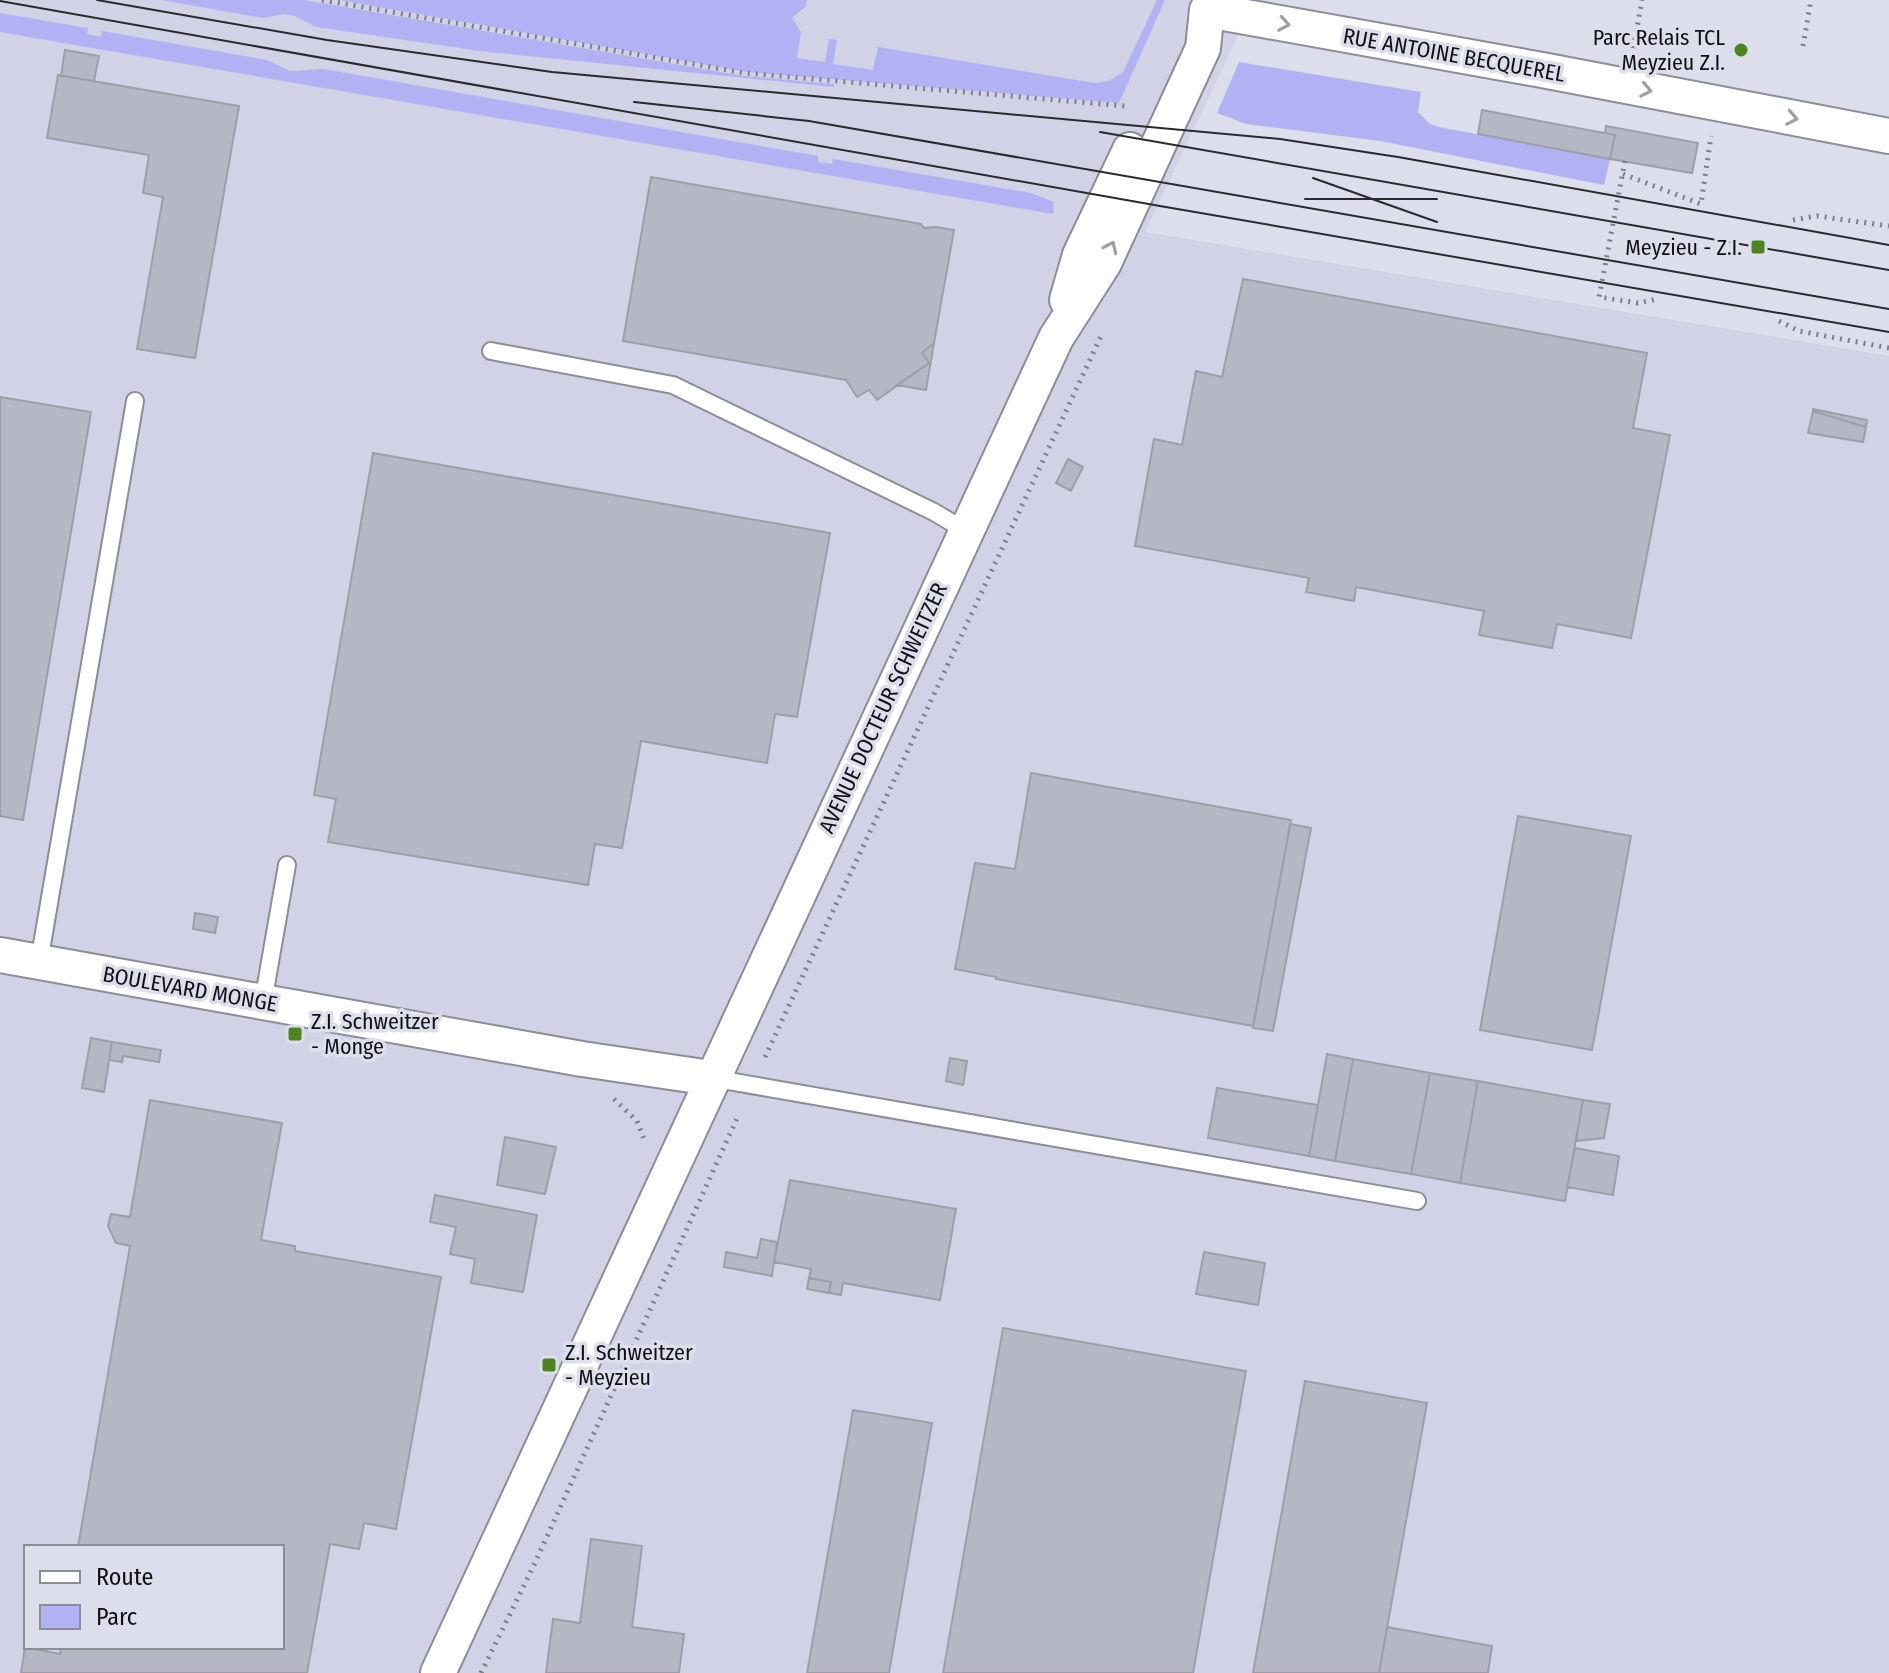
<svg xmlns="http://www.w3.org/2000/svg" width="1889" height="1673" font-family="'Fira Sans Condensed',sans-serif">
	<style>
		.built { fill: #d1d2e6; fill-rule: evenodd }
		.green { fill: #b1b1f4 }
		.building { fill: #b6b7c4; stroke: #9e9eab; stroke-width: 2 }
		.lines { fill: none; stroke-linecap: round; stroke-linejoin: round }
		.lane-casing { stroke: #8c8d99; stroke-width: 20 }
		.street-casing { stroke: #8c8d99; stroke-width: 38 }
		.path { stroke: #7e7f88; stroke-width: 5; stroke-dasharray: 2 6; stroke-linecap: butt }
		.lane { stroke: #fff; stroke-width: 16 }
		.street { stroke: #fff; stroke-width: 34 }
		.tram { stroke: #29292e; stroke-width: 2 }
		.oneway { stroke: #a0a0a1 }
		.poi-dot { fill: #4c841d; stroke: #dddeeb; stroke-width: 3 }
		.labels { text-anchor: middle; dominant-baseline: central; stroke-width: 7; stroke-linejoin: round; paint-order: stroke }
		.poi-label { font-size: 22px; fill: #111115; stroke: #dddeeb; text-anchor: end }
		.street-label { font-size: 22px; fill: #111115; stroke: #dddeeb }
	</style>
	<rect width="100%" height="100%" fill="#dddeeb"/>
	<path class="built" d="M0 0H1255L1145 232 1889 356V1673H0ZM26 1547H282V1647H26Z"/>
	<path class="green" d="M161 0H304L744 76 834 84V87L487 52 316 27 295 16 284 14 263 18Z
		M339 0H807L806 6 792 18 801 32 797 58 825 62 829 39 837 40 833 64 873 70 878 47 1095 83 1109 81 1123 72 1157 0H1165L1119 103 748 72Z
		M0 13 88 28 87 34 101 37 102 31 267 60 290 71 324 69 818 156V162L832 164 833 159 1031 193 1054 202 1053 214 0 32Z
		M1239 62 1421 92 1418 112 1430 124 1439 127 1610 159 1604 185 1380 141 1246 124 1217 113Z"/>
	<path class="building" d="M65 50 99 56 94 81 61 76Z
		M58 75 239 106 195 358 137 349 163 197 143 193 149 155 47 138Z
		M1482 110 1615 135 1610 159 1478 134Z
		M1606 126 1698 143 1692 173 1610 159 1615 135 1605 133Z
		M651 177 921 224 924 228 936 227 954 230 934 343 922 353 929 363 877 400 869 390 857 397 846 380 623 341Z
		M1243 279 1647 353 1633 428 1670 435 1631 638 1557 624 1552 648 1479 635 1484 611 1356 587 1354 601 1306 592 1309 578 1135 546 1154 439 1182 445 1196 371 1222 377Z
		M934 343 926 390 897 385 929 363 922 353Z
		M0 397 91 412 23 820 0 816Z
		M1813 409 1867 420 1866 427 1813 411Z
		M1813 411 1866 427 1863 442 1808 433Z
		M373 453 830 533 797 717 775 714 767 763 641 741 622 848 595 844 588 885 328 842 336 799 314 795Z
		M1068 459 1083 467 1071 491 1056 483Z
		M1031 773 1291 820 1253 1026 996 979V977L955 969 975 863 1015 869Z
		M1518 816 1631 836 1592 1050 1480 1030Z
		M1290 824 1311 828 1273 1031 1253 1028Z
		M195 913 218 917 215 933 193 929Z
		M91 1038 112 1042 104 1092 82 1088Z
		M112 1042 161 1050 159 1062 123 1056 122 1062 109 1060Z
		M1327 1054 1353 1059 1335 1161 1309 1156Z
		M950 1058 967 1061 963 1085 946 1081Z
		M1353 1059 1430 1073 1411 1174 1335 1161Z
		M1430 1073 1478 1081 1460 1183 1411 1174Z
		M1478 1081 1583 1100 1565 1201 1460 1183Z
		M1217 1088 1318 1105 1309 1156 1208 1138Z
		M150 1100 282 1123 261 1240 295 1246V1251L441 1277 396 1529 364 1523 359 1549 330 1544 307 1673H21L25 1647 60 1654 61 1647H282V1547H78L130 1246 116 1243 108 1226 111 1214 130 1217Z
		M1583 1100 1610 1104 1604 1138 1576 1141Z
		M505 1137 556 1147 545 1194 497 1185Z
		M1575 1148 1619 1156 1613 1195 1567 1187Z
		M790 1180 956 1209 940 1300 843 1283 841 1295 829 1293 831 1282 809 1278 811 1269 774 1262Z
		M435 1195 537 1215 523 1292 471 1283 475 1259 450 1254 456 1227 430 1222Z
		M761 1239 777 1242 772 1276 724 1267 726 1252 757 1258Z
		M1204 1252 1265 1263 1258 1305 1196 1294Z
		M809 1278 831 1282 829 1293 807 1289Z
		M1003 1328 1246 1371 1193 1673H943Z
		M1305 1381 1427 1403 1379 1673H1253Z
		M853 1410 932 1423 889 1673H807Z
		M591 1539 642 1546 632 1627 684 1634 679 1673H546L553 1619 580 1623Z
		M1387 1627 1492 1646 1488 1673H1379Z"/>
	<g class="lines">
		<defs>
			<path id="lane" d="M491 351 673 385 934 512 966 531
				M39 962 135 401
				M263 1002 287 865
				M711 1078 1417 1201"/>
			<path id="street" d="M1207 10 1542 70 1889 136
				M1067 300 1080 255 1130 150
				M0 955 582 1059 711 1078
				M438 1673 1056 338 1104 263 1203 48 1207 10"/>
		</defs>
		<use href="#lane" class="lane-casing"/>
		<use href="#street" class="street-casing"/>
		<path class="path" d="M322 0 745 73 1125 106
			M1803 46 1811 0
			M1632 56 1642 0
			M1625 161 1599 297 1638 303 1657 299
			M1623 174 1701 204 1711 136
			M1793 220 1817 216 1889 226
			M1779 321 1799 331 1889 348
			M765 1057 1101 336
			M614 1099 637 1121 645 1142
			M481 1673 534 1565 739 1114"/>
		<use href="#lane" class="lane"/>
		<use href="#street" class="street"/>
		<path class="tram" d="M97 0 327 40 552 72 1280 139 1398 157 1889 245
			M0 1 1160 206 1889 332
			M634 102 809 121 1889 309
			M1100 132 1889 270
			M1313 178 1437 222
			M1305 199H1437"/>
	</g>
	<defs><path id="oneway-chevron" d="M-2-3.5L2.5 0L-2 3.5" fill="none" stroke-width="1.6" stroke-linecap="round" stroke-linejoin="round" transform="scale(2)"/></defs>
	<g class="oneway">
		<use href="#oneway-chevron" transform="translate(1284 24) rotate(10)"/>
		<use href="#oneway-chevron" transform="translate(1646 90) rotate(11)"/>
		<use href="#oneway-chevron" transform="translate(1792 118) rotate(11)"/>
		<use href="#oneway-chevron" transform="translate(1111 247) rotate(-65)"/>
	</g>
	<g class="poi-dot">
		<circle cx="1741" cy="50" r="8"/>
		<rect x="1750" y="239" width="16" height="16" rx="4"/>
		<rect x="287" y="1026" width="16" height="16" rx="4"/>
		<rect x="541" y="1357" width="16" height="16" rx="4"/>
	</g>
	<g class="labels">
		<g class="poi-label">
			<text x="1725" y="37">Parc Relais TCL<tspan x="1725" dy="25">Meyzieu Z.I.</tspan></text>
			<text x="1742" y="247">Meyzieu - Z.I.</text>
			<text x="311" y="1021" text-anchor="start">Z.I. Schweitzer<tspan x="311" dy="25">- Monge</tspan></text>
			<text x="565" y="1352" text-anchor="start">Z.I. Schweitzer<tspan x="565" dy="25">- Meyzieu</tspan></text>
		</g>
		<g class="street-label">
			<text transform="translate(1454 55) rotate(10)">RUE ANTOINE BECQUEREL</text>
			<text transform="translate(883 708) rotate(-65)">AVENUE DOCTEUR SCHWEITZER</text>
			<text transform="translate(190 989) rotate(10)">BOULEVARD MONGE</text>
		</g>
	</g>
	<rect x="24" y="1545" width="260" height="104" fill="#dddeeb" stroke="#8b8c95" stroke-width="2"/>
	<rect x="40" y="1571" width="40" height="12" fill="#ffffff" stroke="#8b8c95" stroke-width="2"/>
	<text x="96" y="1585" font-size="24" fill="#111115">Route</text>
	<rect x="40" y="1605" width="40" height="24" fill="#b1b1f4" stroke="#8b8c95" stroke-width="2"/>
	<text x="96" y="1625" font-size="24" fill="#111115">Parc</text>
</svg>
